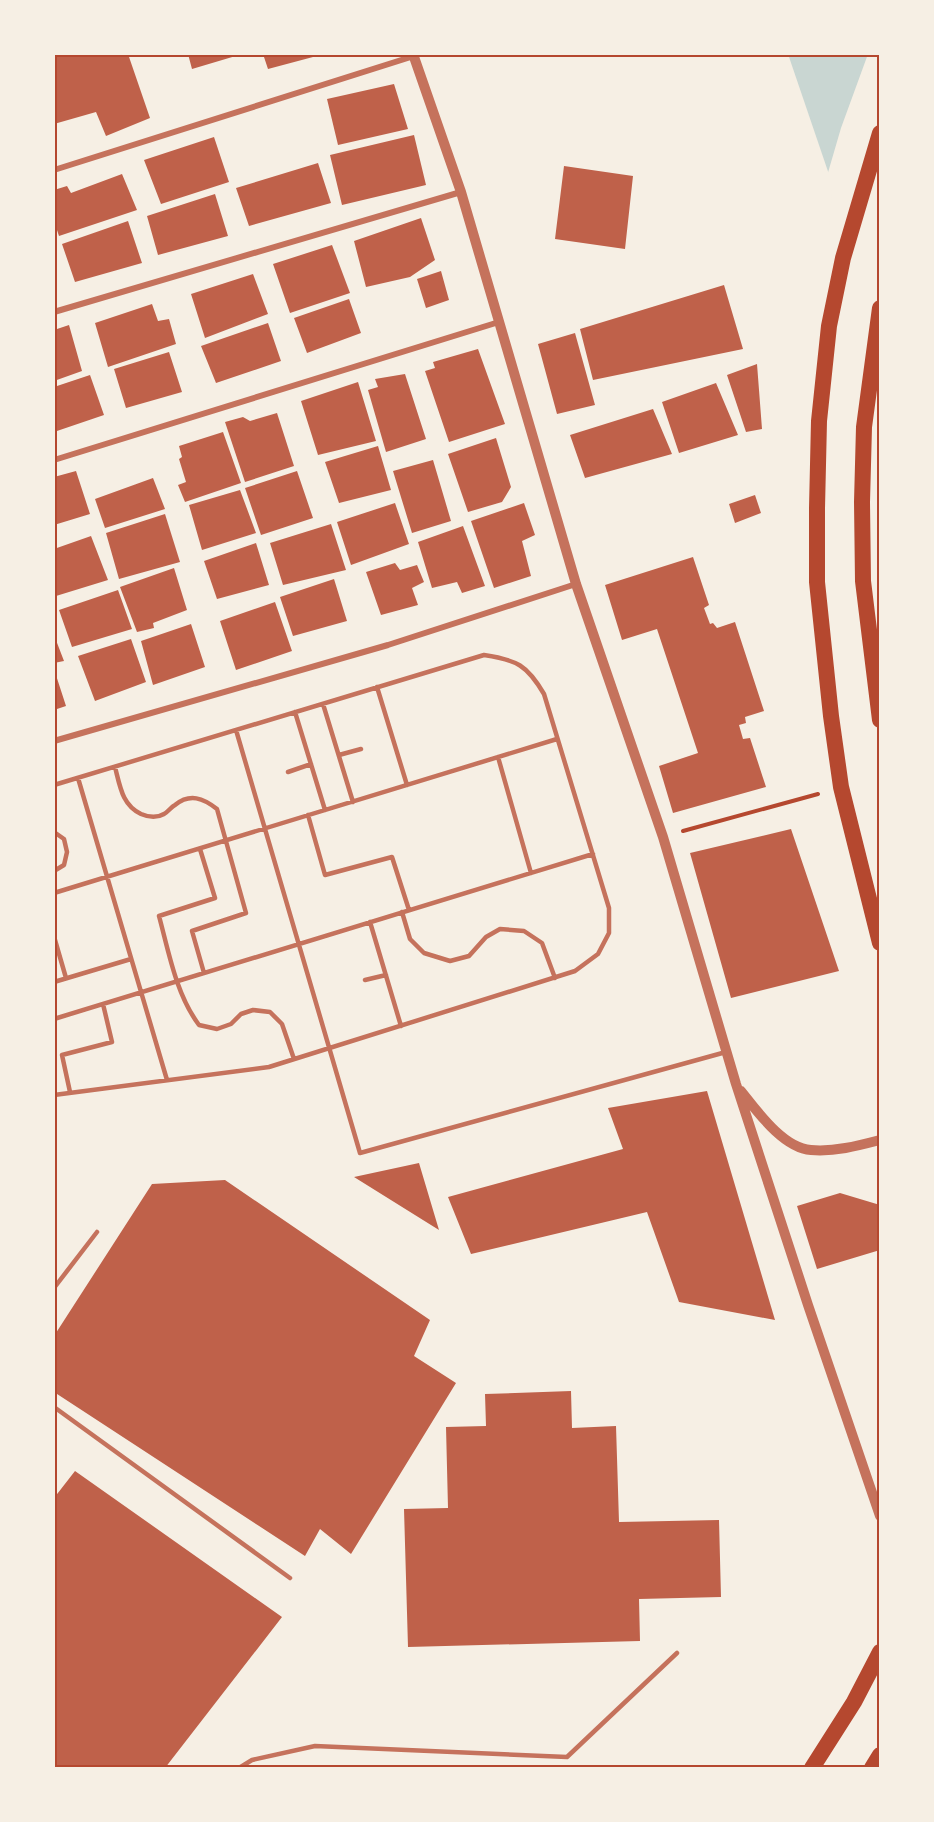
<svg xmlns="http://www.w3.org/2000/svg" width="934" height="1822" font-family="Mulish,sans-serif">
	<style>
		.water { fill: #c9d6d2 }
		.pier { fill: #f6efe4 }
		.building { fill: #bf614a }
		.lines { fill: none; stroke-linecap: round; stroke-linejoin: round }
		.path { stroke: #b5482f; stroke-width: 4 }
		.service { stroke: #c5725c; stroke-width: 4.5 }
		.minor { stroke: #c5725c; stroke-width: 6 }
		.tertiary { stroke: #c5725c; stroke-width: 10 }
		.trunk { stroke: #b5482f; stroke-width: 16 }
		.neatline { fill: none; stroke: #b5482f; stroke-width: 2 }
	</style>
	<rect width="100%" height="100%" fill="#f6efe4"/>
	<path class="water" d="M788 54H880L835 192Z"/>
	<path class="pier" d="M868 54H880V438L877 436 829 227 832 192 827 176 841 128Z"/>
	<path class="building" d="M54 54H128L150 118 106 136 96 112 54 124Z
		M188 54H239V55L192 69Z
		M263 54H312L313 57 268 69Z
		M394 84 408 129 338 145 327 99Z
		M414 135 426 185 342 205 330 155Z
		M214 137 229 182 161 204 144 160Z
		M318 163 331 203 249 226 236 188Z
		M564 166 633 176 625 249 555 239Z
		M122 174 137 210 59 236 54 221V190L67 186 71 193Z
		M215 194 228 236 158 255 147 216Z
		M421 218 435 260 410 277 366 287 354 241Z
		M128 221 142 263 75 282 62 244Z
		M332 245 350 293 290 313 273 264Z
		M441 271 449 300 426 308 417 279Z
		M253 274 268 314 205 338 191 294Z
		M724 285 743 349 593 380 580 329Z
		M349 299 361 333 307 353 294 318Z
		M152 304 158 321 169 319 176 344 108 367 95 323Z
		M268 323 281 361 216 383 201 346Z
		M69 325 82 371 54 381V330Z
		M575 333 595 405 557 414 538 344Z
		M478 349 505 424 449 442 425 371 435 368 433 362Z
		M169 352 182 392 126 408 114 369Z
		M757 364 762 429 746 432 727 375Z
		M405 374 426 439 386 452 368 390 378 387 375 379Z
		M90 375 104 415 54 432V387Z
		M358 382 376 441 318 455 301 401Z
		M716 383 738 435 679 453 662 402Z
		M653 409 672 454 585 478 570 435Z
		M277 413 294 466 245 482 225 422 243 417 250 421Z
		M223 432 241 483 185 502 178 485 186 482 179 459 182 457 179 446Z
		M496 438 511 487 502 502 468 512 448 454Z
		M378 446 391 490 339 503 325 462Z
		M433 460 451 521 412 533 393 471Z
		M76 471 90 514 54 525V477Z
		M297 471 313 518 261 535 245 488Z
		M153 478 165 509 105 528 95 499Z
		M240 490 256 533 202 550 189 505Z
		M755 495 761 513 735 523 729 504Z
		M395 503 409 544 351 565 337 522Z
		M524 503 535 535 522 541 531 576 494 588 471 521Z
		M165 514 180 562 119 579 106 533Z
		M331 524 346 570 283 585 270 543Z
		M463 526 485 586 462 593 457 582 432 588 418 542Z
		M91 536 108 580 56 596 54 590V549Z
		M256 543 269 585 217 599 204 561Z
		M693 557 709 605 704 608 710 624 713 623 717 628 735 622 764 711 745 717 746 723 739 725 743 739 750 738 766 787 673 813 659 766 698 753 657 629 622 640 605 585Z
		M395 563 400 570 417 565 424 582 412 588 418 605 381 615 366 572Z
		M174 568 187 610 153 623 154 628 137 632 120 587Z
		M334 579 347 621 293 636 280 597Z
		M118 590 132 629 72 647 59 610Z
		M275 602 292 651 236 670 220 621Z
		M191 624 205 667 153 685 141 641Z
		M54 635 64 661 54 663Z
		M131 639 146 682 95 701 78 656Z
		M54 669 66 706 54 710Z
		M791 829 839 971 731 998 690 853Z
		M707 1091 775 1320 679 1302 647 1212 471 1254 448 1197 623 1149 608 1108Z
		M419 1163 439 1230 354 1177Z
		M225 1180 430 1320 414 1356 456 1383 351 1554 320 1529 305 1556 54 1392V1336L152 1184Z
		M840 1193 880 1205V1250L817 1269 797 1206Z
		M571 1391 572 1428 616 1426 619 1522 719 1520 721 1597 639 1599 640 1641 408 1647 404 1509 448 1508 446 1427 486 1426 485 1394Z
		M75 1471 282 1617 165 1768H54V1498Z"/>
	<g class="lines">
		<path class="path" d="M683 831 818 794"/>
		<path class="service" d="M377 687 407 785
			M323 704 353 802
			M295 712 325 810
			M236 730 360 1153 726 1052
			M339 755 361 749
			M498 757 531 873
			M115 767C120 786 122 805 141 814 148 817 157 818 164 814 168 812 171 807 175 805 190 793 203 798 217 809L246 913 192 931 204 973
			M288 772 311 764
			M78 778 167 1080
			M54 785 484 655C517 660 527 665 544 694L609 908V933L598 954 575 971 269 1067 54 1095
			M308 815 325 875 392 857 409 910
			M54 832 64 839 67 852 64 865 54 871
			M200 849 215 898 159 916C169 953 176 994 199 1025L217 1029 231 1024 241 1014 253 1010 270 1012 282 1024 294 1059
			M54 893 557 739
			M402 912 410 939 424 953 450 961 469 956 486 937 500 929 524 931 542 943 555 978
			M370 922 401 1026
			M55 940 66 978
			M365 980 386 975
			M54 982 131 959
			M54 1019 593 854
			M70 1092 62 1055 112 1042 103 1004
			M54 1288 97 1232
			M54 1407 290 1578
			M239 1768 252 1760 315 1746 567 1757 677 1653"/>
		<path class="minor" d="M54 170 414 56
			M54 312 461 192
			M54 460 499 322
			M54 741 388 645 576 584"/>
		<path class="tertiary" d="M413 54 461 192 576 584 663 837 736 1084 808 1305 880 1516
			M741 1091C757 1111 783 1148 811 1150 834 1152 857 1146 880 1140"/>
		<path class="trunk" d="M880 133 843 258 829 326 819 421 817 508V582L831 716 841 787 880 943
			M880 308 864 427 862 502 863 581 880 720
			M812 1768 854 1702 880 1652
			M872 1768 880 1755"/>
	</g>
	<rect width="934" height="1822" fill="none" stroke="#f6efe4" stroke-width="111"/>
	<rect x="56" y="56" width="822" height="1710" class="neatline"/>
</svg>
